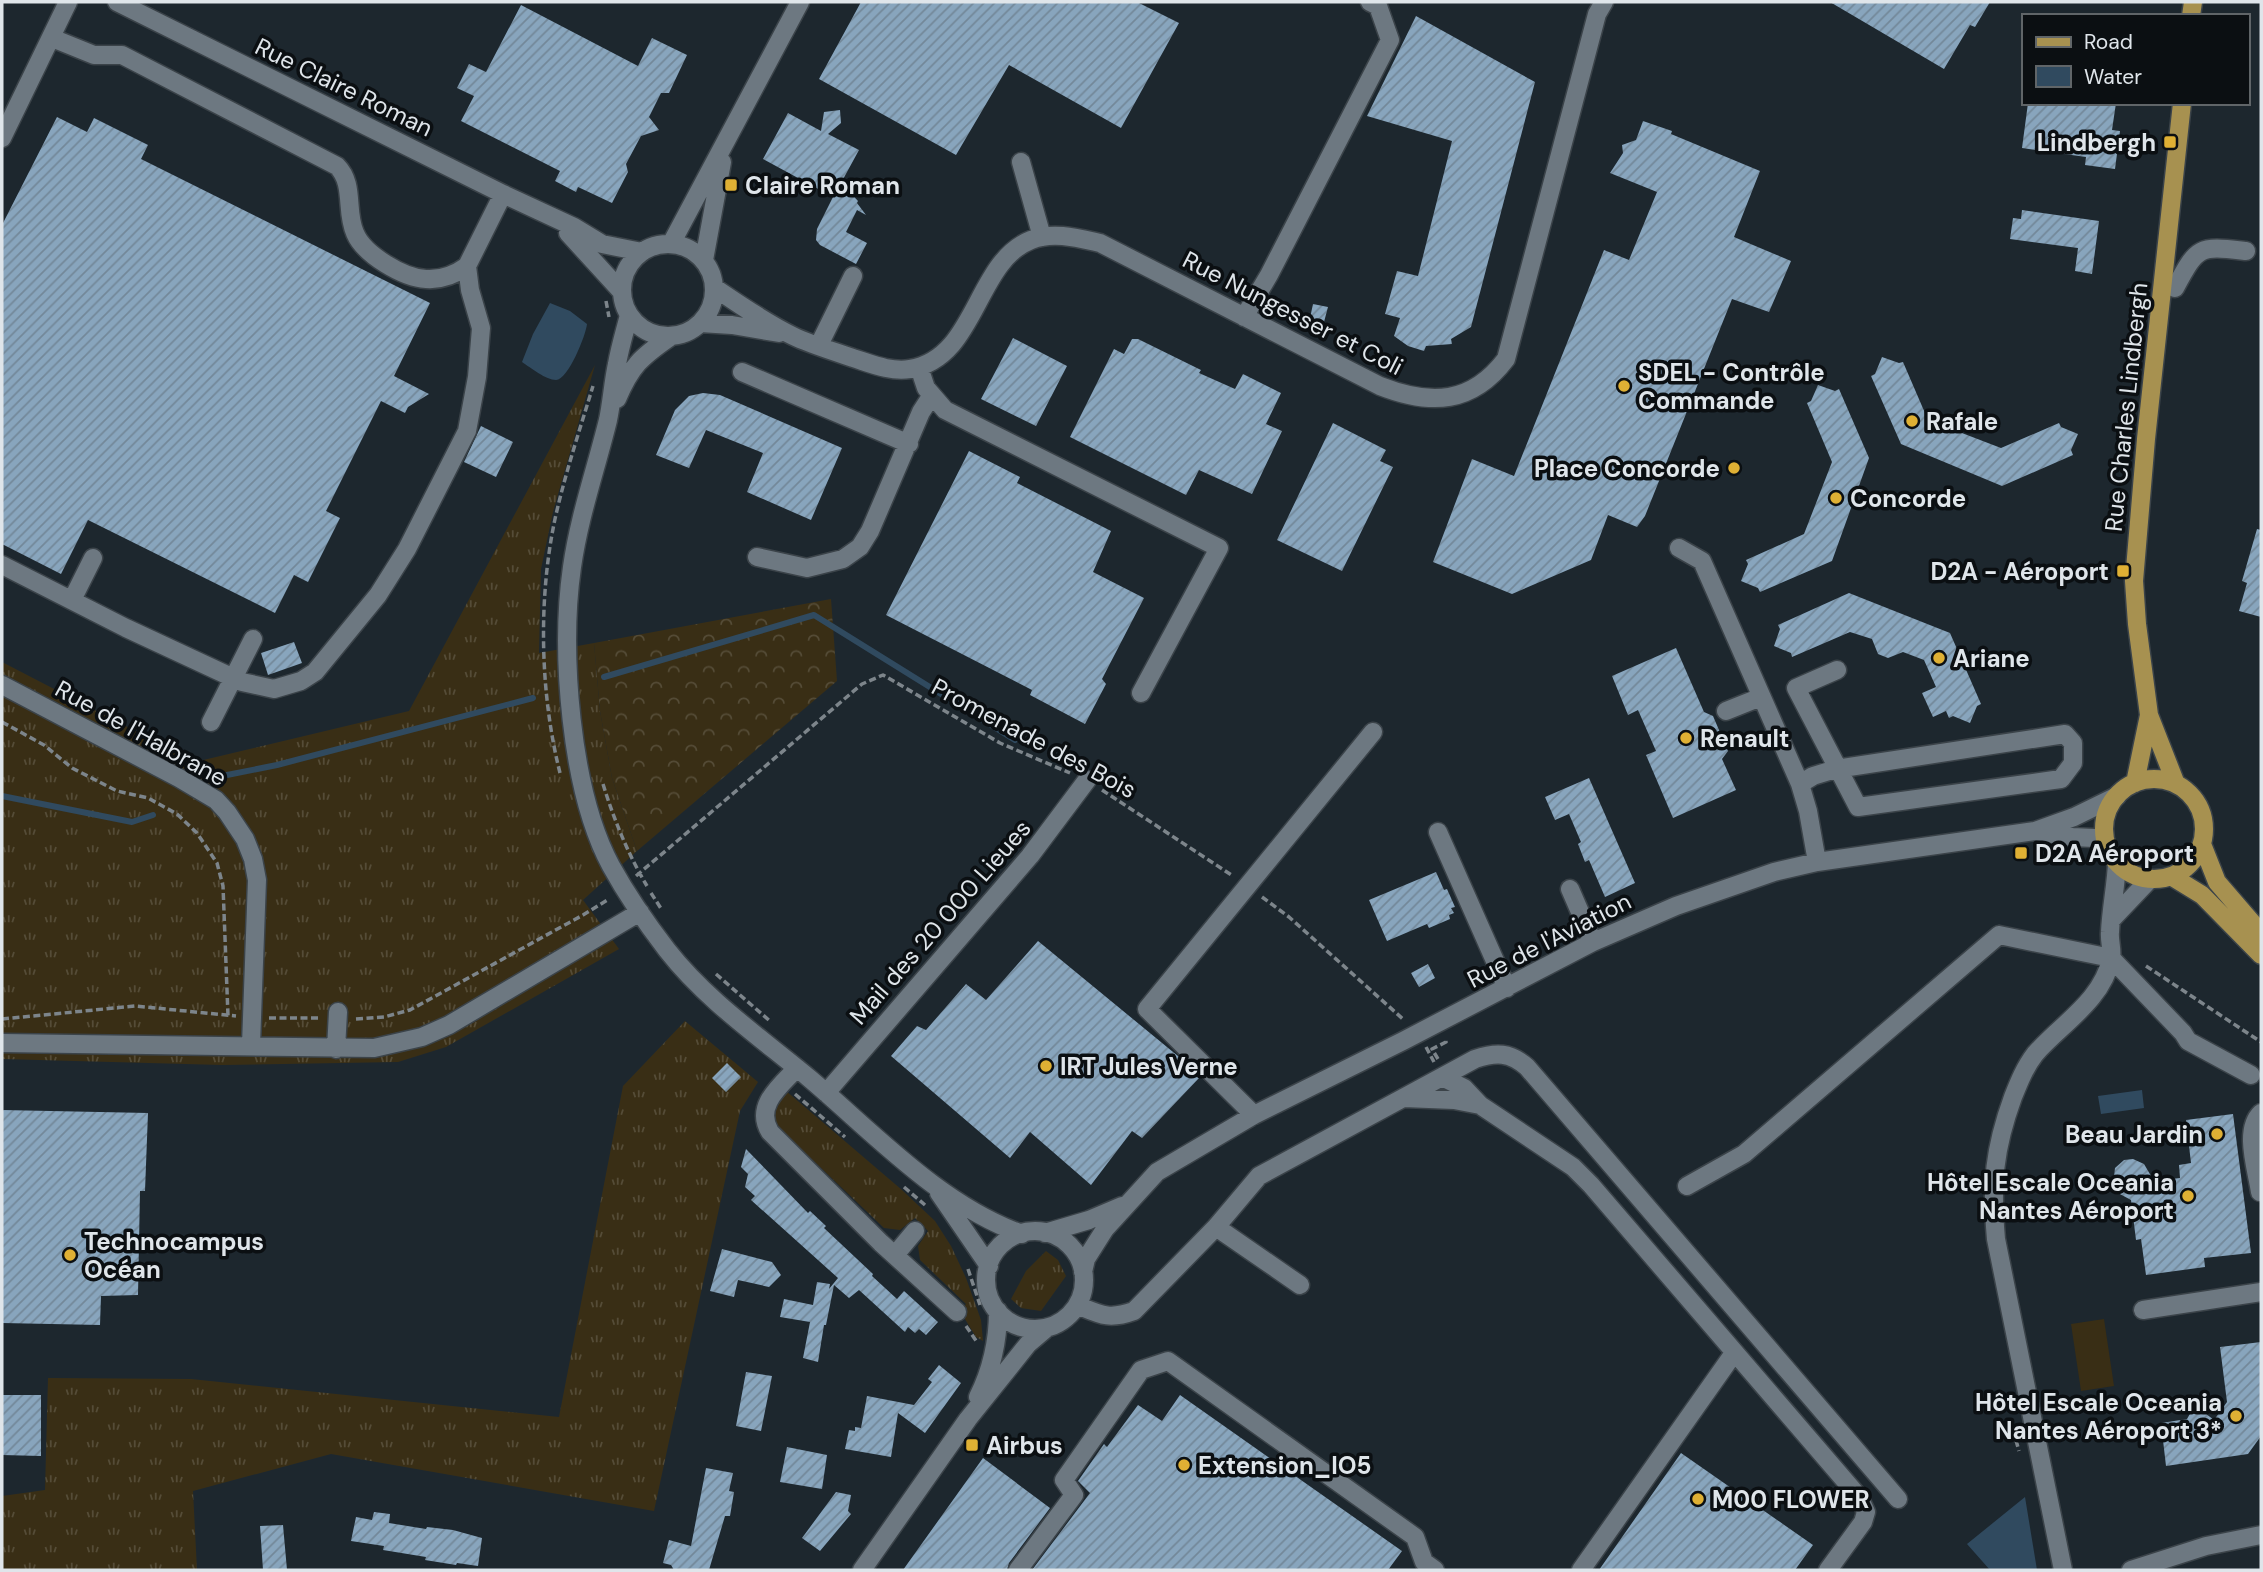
<svg xmlns="http://www.w3.org/2000/svg" width="2263" height="1572" font-family="'DM Sans',sans-serif">
	<style>
		.grass { fill: url(#grass-tufts) }
		.forest { fill: url(#forest-crowns) }
		.pitch { fill: #392e15 }
		.water { fill: #304a5f }
		.lines { fill: none; stroke-linecap: round; stroke-linejoin: round }
		.stream { stroke: #304a5f; stroke-width: 6 }
		.building { fill: url(#building-hatch) }
		.minor-casing { stroke: #3b4349; stroke-width: 21 }
		.major-casing { stroke: #3b4349; stroke-width: 21 }
		.path { stroke: #7d858b; stroke-width: 3.5; stroke-dasharray: 7 3.5; stroke-linecap: butt }
		.minor { stroke: #6d7881; stroke-width: 18 }
		.major { stroke: #a79150; stroke-width: 18 }
		.poi-dot { fill: #dfb034; stroke: #0b0f12; stroke-width: 2.5 }
		.labels { text-anchor: middle; dominant-baseline: central; stroke-width: 7; stroke-linejoin: round; paint-order: stroke }
		.street-label { font-size: 24px; fill: #dfe5ea; stroke: #0b0f12 }
		.poi-label { font-size: 24px; font-weight: bold; fill: #dfe5ea; stroke: #0b0f12; text-anchor: start }
	</style>
	<defs>
		<pattern id="grass-tufts" width="24" height="20" patternUnits="userSpaceOnUse" patternTransform="scale(1.75)"><rect width="24" height="20" fill="#392e15"/><path d="M3 7l-1-3M5 7V3M7 7l1-3M15 17l-1-3M17 17v-4M19 17l1-3" fill="none" stroke="#554c37"/></pattern>
		<pattern id="forest-crowns" width="20" height="18" patternUnits="userSpaceOnUse" patternTransform="scale(1.75)"><rect width="20" height="18" fill="#392e15"/><path d="M2 6a3 3 0 1 1 6 0M12 15a3 3 0 1 1 6 0" fill="none" stroke="#554c37"/></pattern>
		<pattern id="building-hatch" width="6" height="6" patternUnits="userSpaceOnUse" patternTransform="scale(1.75)"><rect width="6" height="6" fill="#88a5bd"/><path d="M-1 1l2-2M0 6l6-6M5 7l2-2" fill="none" stroke="#738899"/></pattern>
	</defs>
	<rect width="100%" height="100%" fill="#1d272e"/>
	<path class="grass" d="M595 365 553 512 541 569 539 653 594 643 600 711 612 778 637 851 583 900 619 949 446 1047 398 1062 222 1065 2 1059V662L195 762 409 711Z
		M685 1021 758 1082 740 1111 654 1511 331 1454 193 1491 197 1570H2V1496L45 1490 48 1378 191 1379 559 1417 623 1086Z
		M785 1090 902 1190 935 1221 951 1246 966 1278 981 1320 983 1341 976 1337 960 1311 966 1304 920 1260 918 1246 928 1231 915 1218 900 1230 884 1228 778 1127 771 1111Z
		M1046 1251 1058 1260 1066 1276 1041 1311 1021 1308 1011 1299 1026 1271Z"/>
	<path class="forest" d="M831 599 837 681 637 851 612 778 600 711 594 643Z"/>
	<path class="pitch" d="M2104 1319 2114 1386 2081 1391 2071 1324Z"/>
	<path class="water" d="M550 303 570 311 587 324C586 335 568 380 556 380 546 380 531 368 522 362L533 334Z
		M2142 1090 2144 1108 2101 1114 2098 1096Z
		M2025 1497 2037 1570H1990L1967 1544Z"/>
	<g class="lines">
		<path class="stream" d="M604 677 814 615 1015 740
			M222 776 277 765 533 698
			M2 796 132 822 153 815"/>
	</g>
	<path class="building" d="M861 2H1137L1179 23 1121 128 1009 65 956 155 819 79Z
		M1830 2H1990L1975 27 1970 25 1944 69Z
		M521 5 638 66 652 38 687 55 669 93H661L649 117 659 130 641 136 626 164 628 172 612 203 578 187 576 192 555 181 560 171 461 121 474 96 457 88 469 64 486 72Z
		M1416 16 1535 82 1471 327 1451 339 1452 344 1426 346 1424 351 1408 346 1394 336 1400 318 1385 314 1397 271 1418 276 1452 141 1367 116Z
		M2028 103H2116L2112 130 2120 131 2115 169 2085 165 2086 157 2022 148Z
		M840 110 841 123 828 134 859 150 841 183 858 201 857 203 866 215 857 210 846 232 867 243 856 264 820 245 816 240 817 229 833 197 763 159 788 113 821 131 824 112Z
		M57 117 87 132 94 118 148 145 141 159 430 303 394 376 429 394 408 407 405 413 381 401 326 511 340 518 308 582 294 575 275 613 88 520 61 574 2 544V225Z
		M1643 121 1672 131 1671 134 1760 171 1734 237 1791 261 1769 312 1732 299 1645 516 1637 527 1608 515 1591 560 1512 594 1433 562 1472 459 1514 476 1604 250 1629 260 1657 192 1610 173 1623 153 1622 145 1636 140Z
		M2022 210 2099 221 2092 274 2075 271 2078 248 2010 239 2013 218 2021 219Z
		M1313 304 1328 307 1324 322 1310 318Z
		M1013 338 1067 366 1036 426 981 399Z
		M1132 339H1138L1201 370 1199 373 1235 389 1243 374 1281 393 1266 424 1282 431 1252 494 1199 470 1186 495 1070 437 1114 349 1124 354Z
		M1882 357 1899 363 1903 362 1928 420 2001 448 2059 423 2061 427 2078 434 2071 450 2073 455 2002 486 1901 444 1871 376 1875 374Z
		M1818 385 1835 391 1839 389 1869 458 1832 561 1760 592 1758 588 1741 581 1748 564 1746 560 1804 534 1832 462 1807 403 1811 401Z
		M703 393 720 395 842 448 811 520 747 492 763 453 706 430 689 468 656 455 675 410 689 396Z
		M1333 423 1386 450 1380 461 1393 467 1342 571 1277 540Z
		M481 426 513 442 496 477 464 462Z
		M969 451 1020 477 1017 483 1111 531 1093 572 1144 598 1102 679 1106 684 1085 724 1030 695 1032 690 886 615Z
		M2257 529 2261 530V617L2239 611 2247 583 2242 581Z
		M1849 593 1950 633 1981 704 1977 706 1970 723 1953 716 1949 718 1946 711 1933 717 1922 693 1936 687 1924 660 1903 652 1888 658 1878 654 1872 639 1850 632 1792 657 1791 653 1774 646 1780 629 1778 625Z
		M294 642 302 663 268 675 261 653Z
		M1676 648 1704 712 1713 716 1728 751 1722 759 1736 790 1673 818 1646 755 1656 751 1638 710 1628 715 1612 676Z
		M1589 778 1635 883 1605 897 1589 860 1585 862 1578 844 1581 842 1569 814 1555 820 1545 797Z
		M1436 872 1444 890 1447 889 1455 907 1451 908 1454 913 1449 915 1450 919 1429 928 1427 924 1387 941 1369 900Z
		M1038 941 1184 1061 1200 1077 1142 1138 1132 1131 1091 1185 1030 1132 1010 1158 891 1056 917 1026 926 1030 966 984 986 1000Z
		M1428 964 1435 978 1419 987 1411 973Z
		M727 1063 741 1077 726 1092 712 1078Z
		M2 1110 148 1113 145 1191H140L138 1295 101 1296 100 1325 2 1323Z
		M2233 1114 2251 1253 2204 1258 2205 1267 2146 1275 2141 1239 2136 1240 2131 1200 2118 1193 2113 1185 2115 1168 2124 1160 2133 1159 2144 1164 2154 1181 2180 1178 2179 1165 2191 1163 2186 1120Z
		M746 1149 808 1213 810 1211 826 1226 824 1228 873 1274 872 1276 897 1299 904 1291 938 1322 926 1335 919 1329 915 1333 908 1327 905 1332 859 1290 849 1298 834 1285 826 1325H824L818 1362 803 1358 810 1322 780 1317 784 1299 813 1305 817 1282 830 1284 829 1289 838 1278 751 1200 755 1196 745 1187 748 1174 741 1167Z
		M722 1249 772 1262 781 1275 769 1287 738 1280 734 1297 710 1291Z
		M2261 1342V1436L2248 1454 2166 1466 2161 1423 2187 1419 2191 1412 2201 1410 2214 1420 2227 1402 2220 1347Z
		M939 1365 961 1383 925 1433 898 1413 891 1457 845 1449 849 1430 855 1431V1427L861 1428 867 1396 914 1405 932 1382 928 1379Z
		M746 1372 772 1376 761 1431 736 1426Z
		M2 1395H41V1456L2 1455Z
		M1180 1395 1402 1551 1388 1570H1032L1090 1493 1078 1481 1104 1444 1107 1447 1138 1405 1162 1421Z
		M787 1447 827 1455 822 1489 780 1482Z
		M1681 1453 1813 1545 1795 1570H1599Z
		M983 1458 1050 1508 1009 1563 1007 1570H903Z
		M706 1468 733 1473 729 1491 734 1492 730 1516H725L709 1570H674L671 1565 663 1563 669 1540 691 1546Z
		M836 1492 851 1495 848 1511 851 1514 820 1551 802 1538Z
		M374 1512 390 1514 389 1523 426 1529 427 1527 453 1530 482 1538 478 1566 457 1563 456 1565 425 1560 426 1557 383 1550 384 1546 351 1541 356 1517 372 1520Z
		M283 1525 287 1570H263L260 1526Z"/>
	<g class="lines">
		<defs>
			<path id="minor" d="M117 2 503 194 574 227 602 244 642 252
				M52 38 94 55H122L337 166C355 184 345 211 355 233 364 255 404 278 426 279 441 280 456 274 467 266
				M2 138 68 2
				M1021 162 1042 237
				M568 233 621 291
				M671 244 800 2
				M622 290a46 46 0 1 1 92 0a46 46 0 1 1-92 0Z
				M704 260 722 162
				M715 288C740 305 766 323 793 336 812 345 833 351 853 358 872 364 890 372 910 369 977 358 975 262 1031 240 1053 231 1078 238 1100 243L1380 386C1431 406 1472 404 1506 359L1597 14 1604 2
				M2175 288C2198 245 2199 246 2246 251
				M629 315C625 331 620 347 617 364 613 382 612 401 608 420 596 469 579 517 572 567 560 651 570 790 611 866 627 895 647 924 667 950 706 1000 761 1038 809 1078 874 1133 940 1205 1022 1234
				M1244 317 1269 275 1390 40 1378 6 1370 2
				M700 323 732 325 779 333
				M819 345 853 276
				M919 367 926 388 945 410 1219 548 1141 693
				M742 372 909 444
				M617 399C631 366 641 357 670 337
				M1679 548 1702 561 1800 784 1808 811 1817 862
				M757 557 807 568 843 559 860 547 870 531 921 412 932 395
				M2 565 126 628 242 682 274 689 301 681 315 672 378 595 407 549 467 431 477 377 481 328 470 290 467 266 503 194
				M72 600 93 558
				M2 685 179 778 216 800 227 812 245 839 253 859 257 880 251 1045
				M1726 711 1761 697
				M211 722 253 639
				M1800 784 1813 776 1836 769 2065 734 2073 743V763L2061 779 1858 807 1796 688 1837 670
				M2035 831 2072 837 2094 838 2105 843
				M1438 832 1507 988
				M1570 889 1593 942
				M2112 919 2150 879
				M1999 935 2111 958 2183 1033 2188 1041 2251 1075
				M2 1043 374 1048 422 1037 449 1025 640 912
				M336 1049 338 1012
				M797 1068C780 1086 754 1106 770 1132L881 1243 957 1312
				M1442 1077 1464 1088 1480 1105 1573 1167 1591 1185 1859 1497 1866 1512 1863 1522 1828 1570
				M826 1093 1030 856 1087 780
				M1404 1098 1454 1100 1480 1105
				M1254 1115 1147 1009 1373 732
				M1687 1186 1744 1154 1999 935
				M2260 1192C2257 1170 2243 1130 2261 1113
				M939 1193 989 1266
				M1216 1227 1300 1285
				M986 1280a49 49 0 1 1 98 0a49 49 0 1 1-98 0Z
				M1045 1233 1089 1220 1122 1206
				M895 1255 915 1231
				M1083 1272 1086 1259 1105 1229 1157 1172 1254 1115 1403 1041 1593 942 1676 906 1774 872 1817 862 2035 831 2074 817 2117 796
				M1077 1305C1101 1315 1109 1320 1134 1311L1216 1227 1259 1176 1475 1059C1496 1052 1510 1052 1527 1067L1898 1499
				M2143 1310 2261 1292
				M978 1397C992 1369 998 1342 998 1311
				M862 1570 968 1419 1028 1344 1048 1327
				M1018 1570 1074 1495 1064 1480 1141 1370 1168 1361 1415 1537 1424 1562 1435 1570
				M1581 1570 1734 1353
				M2063 1570 1996 1239C1991 1184 1994 1149 2013 1097 2019 1082 2025 1067 2035 1054 2061 1024 2102 1001 2111 959 2113 951 2109 941 2110 932 2111 909 2116 886 2117 863
				M2131 1570 2206 1546 2261 1535"/>
			<path id="major" d="M2191 16 2193 2
				M2104 829a50 50 0 1 1 100 0a50 50 0 1 1-100 0Z
				M2135 783 2149 715
				M2176 784 2149 715 2137 624 2134 581 2146 439 2182 103
				M2202 844 2217 882 2261 933
				M2171 876 2202 895 2261 955"/>
		</defs>
		<use href="#minor" class="minor-casing"/>
		<use href="#major" class="major-casing"/>
		<path class="path" d="M606 301 609 317
			M2 722 44 745 72 768 117 791 148 798 177 814 197 833 217 863 223 886 228 1016
			M560 773C540 694 538 599 555 519 565 474 580 429 593 386
			M603 784C614 820 628 854 647 886
			M1102 790 1233 876
			M636 876 862 684 883 675 1000 743 1070 773
			M651 893 662 910
			M1262 897 1289 917 1404 1020
			M2146 966 2261 1042
			M716 974 771 1022
			M269 1018H320
			M2 1019 135 1006 236 1016
			M356 1019 384 1017 410 1010 583 915 609 899
			M1426 1047 1434 1062
			M1438 1059 1432 1049 1446 1042 1444 1039
			M795 1094 845 1137
			M904 1187 925 1205
			M968 1269 980 1305
			M966 1326 977 1342
			M2013 1430 2019 1451"/>
		<use href="#minor" class="minor"/>
		<use href="#major" class="major"/>
	</g>
	<g class="poi-dot">
		<rect x="2163" y="135" width="14" height="14" rx="3.5"/>
		<rect x="724" y="178" width="14" height="14" rx="3.5"/>
		<circle cx="1624" cy="386" r="7"/>
		<circle cx="1912" cy="421" r="7"/>
		<circle cx="1734" cy="468" r="7"/>
		<circle cx="1836" cy="498" r="7"/>
		<rect x="2116" y="564" width="14" height="14" rx="3.5"/>
		<circle cx="1939" cy="658" r="7"/>
		<circle cx="1686" cy="738" r="7"/>
		<rect x="2014" y="846" width="14" height="14" rx="3.5"/>
		<circle cx="1046" cy="1066" r="7"/>
		<circle cx="2217" cy="1134" r="7"/>
		<circle cx="2188" cy="1196" r="7"/>
		<circle cx="70" cy="1255" r="7"/>
		<circle cx="2236" cy="1416" r="7"/>
		<rect x="965" y="1438" width="14" height="14" rx="3.5"/>
		<circle cx="1184" cy="1465" r="7"/>
		<circle cx="1698" cy="1499" r="7"/>
	</g>
	<g class="labels">
		<g class="street-label">
			<text transform="translate(344 87) rotate(26)">Rue Claire Roman</text>
			<text transform="translate(1293 313) rotate(27)">Rue Nungesser et Coli</text>
			<text transform="translate(2126 407) rotate(-84)">Rue Charles Lindbergh</text>
			<text transform="translate(141 733) rotate(29)">Rue de l'Halbrane</text>
			<text transform="translate(1034 738) rotate(28)">Promenade des Bois</text>
			<text transform="translate(940 922) rotate(-49)">Mail des 20 000 Lieues</text>
			<text transform="translate(1549 940) rotate(-27)">Rue de l'Aviation</text>
		</g>
		<g class="poi-label">
			<text x="2156" y="142" text-anchor="end">Lindbergh</text>
			<text x="745" y="185">Claire Roman</text>
			<text x="1638" y="372">SDEL - Contrôle<tspan x="1638" dy="28">Commande</tspan></text>
			<text x="1926" y="421">Rafale</text>
			<text x="1720" y="468" text-anchor="end">Place Concorde</text>
			<text x="1850" y="498">Concorde</text>
			<text x="2109" y="571" text-anchor="end">D2A - Aéroport</text>
			<text x="1953" y="658">Ariane</text>
			<text x="1700" y="738">Renault</text>
			<text x="2035" y="853">D2A Aéroport</text>
			<text x="1060" y="1066">IRT Jules Verne</text>
			<text x="2203" y="1134" text-anchor="end">Beau Jardin</text>
			<text x="2174" y="1182" text-anchor="end">Hôtel Escale Oceania<tspan x="2174" dy="28">Nantes Aéroport</tspan></text>
			<text x="84" y="1241">Technocampus<tspan x="84" dy="28">Océan</tspan></text>
			<text x="2222" y="1402" text-anchor="end">Hôtel Escale Oceania<tspan x="2222" dy="28">Nantes Aéroport 3*</tspan></text>
			<text x="986" y="1445">Airbus</text>
			<text x="1198" y="1465">Extension_IO5</text>
			<text x="1712" y="1499">M00 FLOWER</text>
		</g>
	</g>
	<rect width="2263" height="1572" fill="none" stroke="#dfe5ea" stroke-width="7"/>
	<rect x="2022" y="14" width="228" height="91" fill="#0b0f12" stroke="#606568" stroke-width="2"/>
	<rect x="2036" y="37" width="35" height="10" fill="#a79150" stroke="#606568" stroke-width="2"/>
	<text x="2084" y="49" font-size="21" fill="#dfe5ea">Road</text>
	<rect x="2036" y="66" width="35" height="21" fill="#304a5f" stroke="#606568" stroke-width="2"/>
	<text x="2084" y="84" font-size="21" fill="#dfe5ea">Water</text>
</svg>
